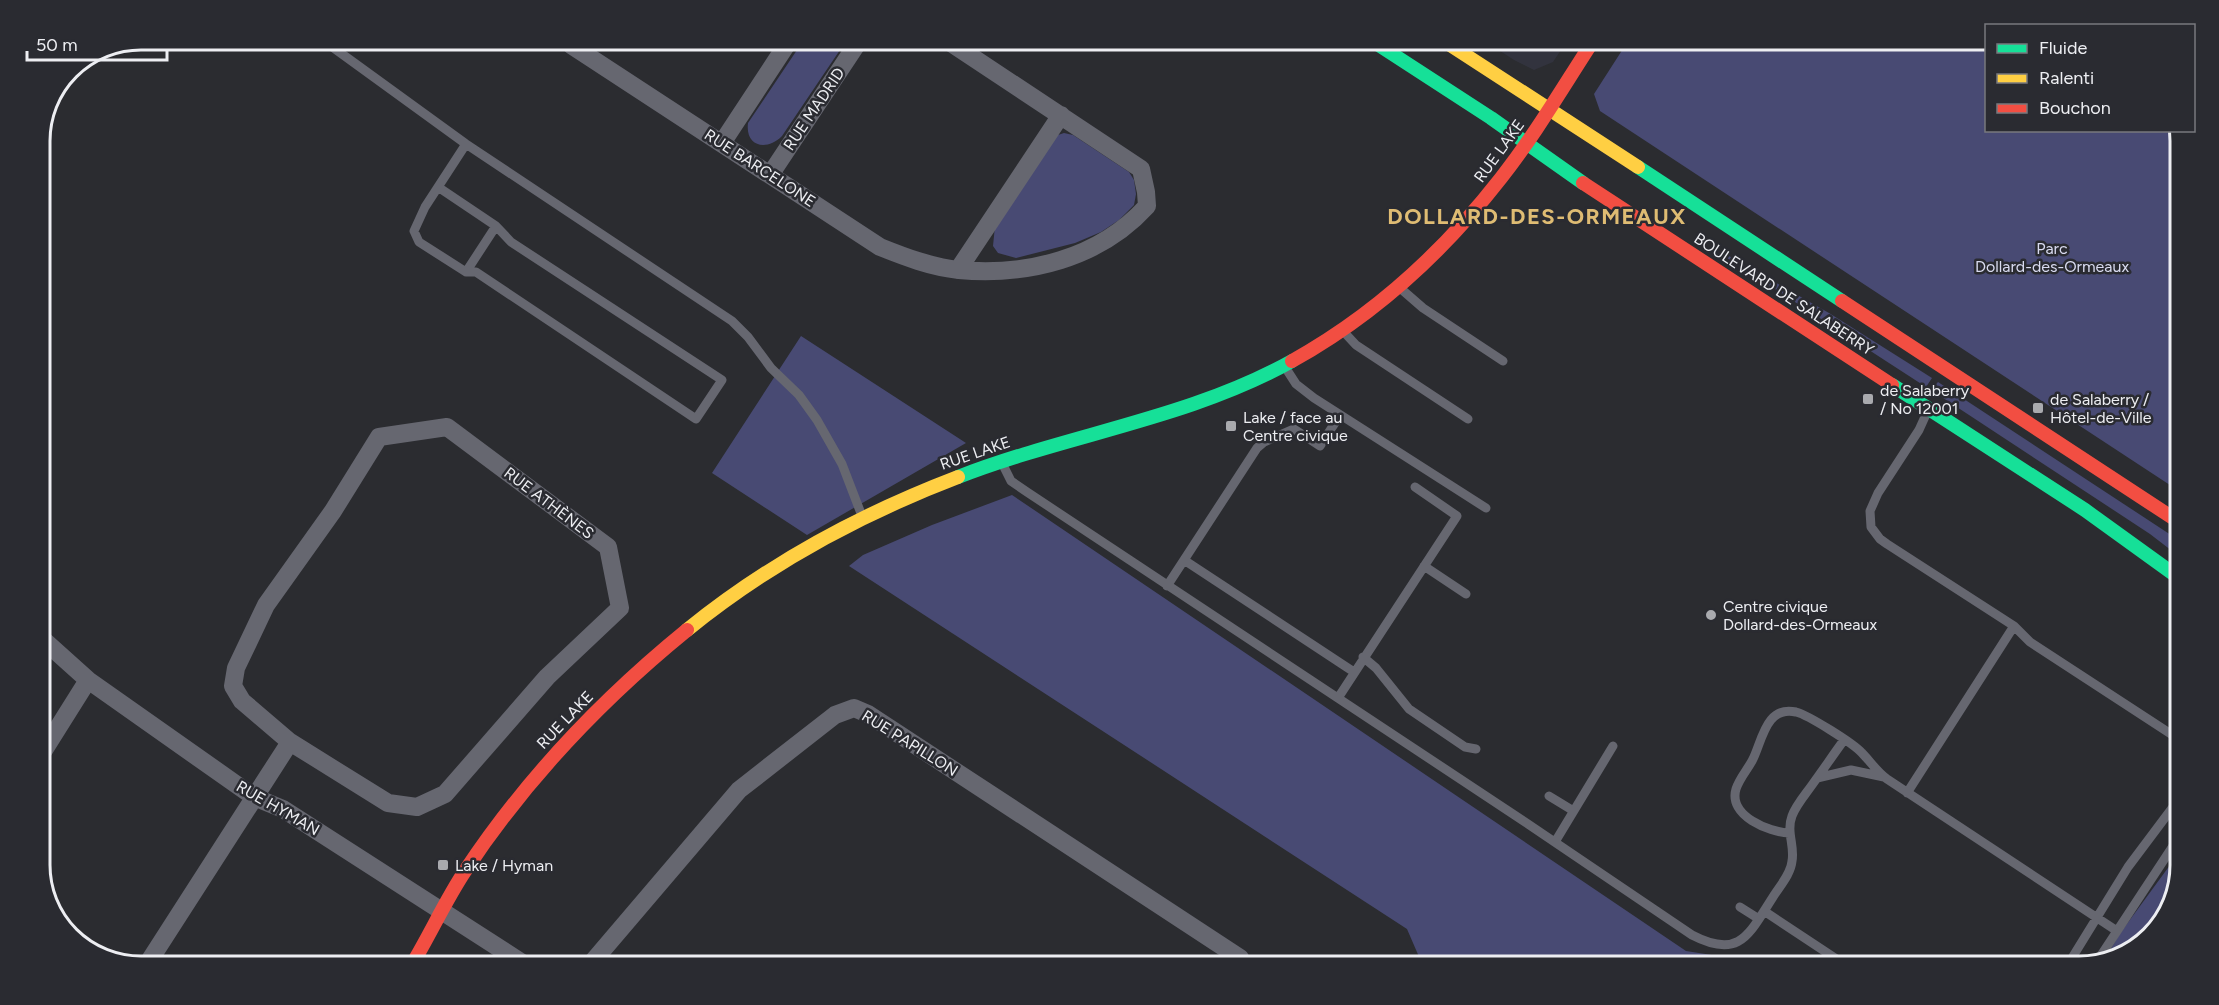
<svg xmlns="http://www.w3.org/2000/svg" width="2219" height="1005" font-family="Figtree,sans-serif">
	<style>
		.built { fill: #32333e }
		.green { fill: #484a73 }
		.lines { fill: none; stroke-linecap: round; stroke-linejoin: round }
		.lane { stroke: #666770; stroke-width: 9 }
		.street { stroke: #666770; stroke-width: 18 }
		.fast { stroke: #16e098; stroke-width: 14 }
		.slow { stroke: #ffcf43; stroke-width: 14 }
		.jam { stroke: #f24e42; stroke-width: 14 }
		.poi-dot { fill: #a9aaae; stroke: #2a2b31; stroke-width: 2 }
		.labels { text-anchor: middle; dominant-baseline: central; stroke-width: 5; stroke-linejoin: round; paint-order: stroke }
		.street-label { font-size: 16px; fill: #edeef2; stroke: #2a2b31 }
		.park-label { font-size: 16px; fill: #d9dbf0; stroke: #2a2b31 }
		.poi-label { font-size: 16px; fill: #edeef2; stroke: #2a2b31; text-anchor: start }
		.district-label { font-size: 22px; font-weight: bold; letter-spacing: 1.5px; fill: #dfbc73; stroke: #2a2b31 }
		.rim { fill: none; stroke: #edeef2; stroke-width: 3 }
	</style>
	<rect width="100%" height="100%" fill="#2b2c30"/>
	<path class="built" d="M1485 41H1567L1553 62 1534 70 1514 60Z"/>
	<path class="green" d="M1986 39V130L2179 131 2176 489 1600 111 1594 94 1628 41Z
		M801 44H844L782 136C766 152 745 146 748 123Z
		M1064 133 1073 135 1129 172 1134 180 1136 194 1134 205 1119 220 1101 232 1075 243 1016 258 998 253 993 246 995 226 1055 136Z
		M1729 256 1829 313 1932 378 1926 387 1727 258Z
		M801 336 966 443 807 535 712 473Z
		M1938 382 2174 537 2176 539V554L2150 534 1931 390Z
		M1012 495 1686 951 1731 958 1743 966H1423L1407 929 849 566 863 555 932 525Z
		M2173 861 2172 904 2135 949 2105 958 2121 932Z"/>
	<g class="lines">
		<path class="lane" d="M331 46 466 144 732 321 748 337 771 368 799 395 817 420 842 464 862 516
			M438 187 496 226 466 272 419 242 414 231 425 207 466 144
			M466 272H476L696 419 722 380 511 242 496 226
			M1400 288 1423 308 1503 361
			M1343 331 1356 345 1468 419
			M1285 367 1296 384 1314 398 1486 508
			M1928 410 1919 430 1878 493 1870 511 1871 527 1880 539 1887 544 2014 626 2030 642 2174 736
			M1340 415 1320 446 1294 429 1264 442 1257 448 1184 560 1354 672
			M1002 463 1011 481 1027 492 1525 822 1692 935C1740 960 1749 934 1773 897 1779 887 1791 874 1792 861 1795 846 1786 832 1792 816 1796 805 1805 795 1812 785 1823 770 1833 755 1844 740
			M1424 566 1466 594
			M1167 586 1184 560
			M1363 657 1376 668 1409 709 1465 747 1476 749
			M1338 698 1457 516 1415 487
			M1817 778 1851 770 1884 777
			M1907 793 2014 626
			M1549 796 1572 810
			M1789 833C1769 832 1728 816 1736 789 1739 779 1747 770 1752 761 1762 743 1765 705 1796 712 1808 715 1853 743 1862 753 1870 761 1877 772 1887 779L2117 931
			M1555 842 1613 746
			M1740 907 1759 919
			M1764 911 1847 966
			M2098 960 2173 846
			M2067 966 2128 867 2173 807"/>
		<path class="street" d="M571 45 880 247C905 257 931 267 959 270 1027 276 1099 259 1147 206L1146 192 1141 169 951 43
			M722 143 787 44
			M770 175 857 44
			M958 270 1061 115
			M39 636 88 680 254 797 283 809 527 966
			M39 758 88 680
			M146 966 290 742 242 701 233 686 236 668 266 605 333 511 379 437 447 427 608 547 620 608 547 677 445 794 417 807 388 803 290 742
			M589 966 739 790 835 715 854 708 868 714 1240 958 1244 966"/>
		<path class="fast" d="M1374 42 1491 118 1583 183
			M1638 167 1842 301
			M1892 385 2085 510 2175 575
			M958 477C1068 434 1188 419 1292 361"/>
		<path class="slow" d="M1444 41 1638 167
			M687 630C767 565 861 514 958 477"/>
		<path class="jam" d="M1583 183 1892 385
			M1842 301 2176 520
			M1292 361C1373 316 1444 251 1501 178 1535 135 1563 87 1593 41
			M411 966C430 935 445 901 465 871 526 779 601 700 687 630"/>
	</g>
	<g class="poi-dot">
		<rect x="1862" y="393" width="12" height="12" rx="3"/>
		<rect x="2032" y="402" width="12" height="12" rx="3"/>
		<rect x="1225" y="420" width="12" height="12" rx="3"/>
		<circle cx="1711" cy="615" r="6"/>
		<rect x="437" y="859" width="12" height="12" rx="3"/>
	</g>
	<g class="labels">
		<g class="street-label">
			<text transform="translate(814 109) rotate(-56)">RUE MADRID</text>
			<text transform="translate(1499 151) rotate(-54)">RUE LAKE</text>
			<text transform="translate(760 168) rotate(33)">RUE BARCELONE</text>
			<text transform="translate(1784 294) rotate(33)">BOULEVARD DE SALABERRY</text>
			<text transform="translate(975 453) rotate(-19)">RUE LAKE</text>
			<text transform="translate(549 503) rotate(37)">RUE ATHÈNES</text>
			<text transform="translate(565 720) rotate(-46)">RUE LAKE</text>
			<text transform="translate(910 743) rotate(32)">RUE PAPILLON</text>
			<text transform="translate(278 808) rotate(30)">RUE HYMAN</text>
		</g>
		<g class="park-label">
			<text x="2052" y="248">Parc<tspan x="2052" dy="18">Dollard-des-Ormeaux</tspan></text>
		</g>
		<g class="poi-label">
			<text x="1880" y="390">de Salaberry<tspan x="1880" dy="18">/ No 12001</tspan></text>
			<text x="2050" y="399">de Salaberry /<tspan x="2050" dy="18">Hôtel-de-Ville</tspan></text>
			<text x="1243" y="417">Lake / face au<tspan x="1243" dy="18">Centre civique</tspan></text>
			<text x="1723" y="606">Centre civique<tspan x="1723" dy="18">Dollard-des-Ormeaux</tspan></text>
			<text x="455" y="865">Lake / Hyman</text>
		</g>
		<g class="district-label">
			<text x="1537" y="216">DOLLARD-DES-ORMEAUX</text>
		</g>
	</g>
	<path d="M0 0H2219V1005H0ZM141 50H2079A91 91 0 0 1 2170 141V865A91 91 0 0 1 2079 956H141A91 91 0 0 1 50 865V141A91 91 0 0 1 141 50Z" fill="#2a2b31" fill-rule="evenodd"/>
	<path class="rim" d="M141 50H2079A91 91 0 0 1 2170 141V865A91 91 0 0 1 2079 956H141A91 91 0 0 1 50 865V141A91 91 0 0 1 141 50Z"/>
	<rect x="1985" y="24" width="210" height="108" fill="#2a2b31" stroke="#78797e" stroke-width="1.5"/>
	<rect x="1997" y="44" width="30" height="9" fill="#16e098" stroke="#78797e" stroke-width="1.5"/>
	<text x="2039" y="54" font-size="18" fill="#edeef2">Fluide</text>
	<rect x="1997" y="74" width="30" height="9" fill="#ffcf43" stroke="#78797e" stroke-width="1.5"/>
	<text x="2039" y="84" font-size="18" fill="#edeef2">Ralenti</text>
	<rect x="1997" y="104" width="30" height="9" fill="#f24e42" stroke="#78797e" stroke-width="1.5"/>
	<text x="2039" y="114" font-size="18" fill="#edeef2">Bouchon</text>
	<path d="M27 51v9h140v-9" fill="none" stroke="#edeef2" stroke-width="3"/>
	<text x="36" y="51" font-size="18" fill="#edeef2" stroke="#2a2b31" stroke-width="4.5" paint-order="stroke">50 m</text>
</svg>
